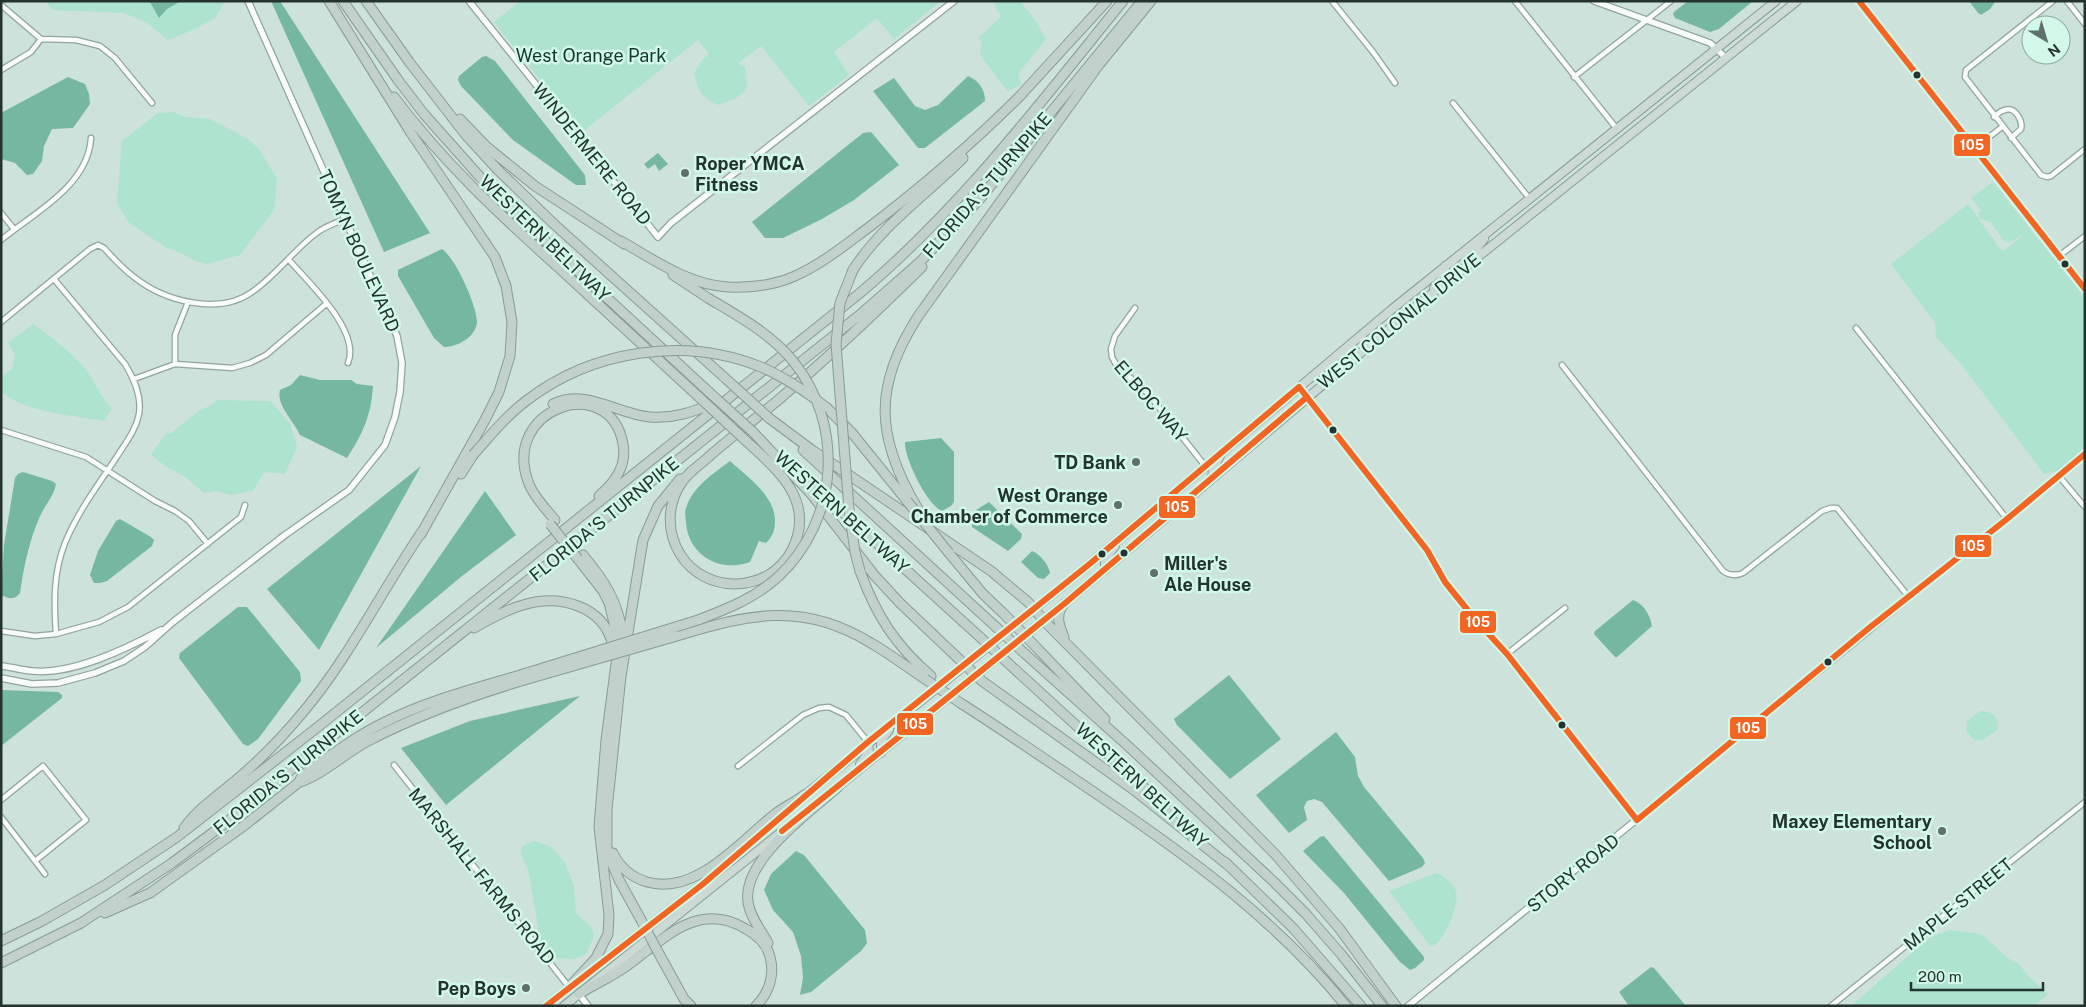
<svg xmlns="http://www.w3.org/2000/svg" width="2086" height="1007" font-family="'Public Sans',sans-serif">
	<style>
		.green { fill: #aee3d0 }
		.water { fill: #76b7a2 }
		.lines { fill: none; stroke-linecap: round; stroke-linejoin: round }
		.minor-casing { stroke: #93a39e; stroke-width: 7 }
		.tertiary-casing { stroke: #93a39e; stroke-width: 8 }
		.trunk-casing { stroke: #879d96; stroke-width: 10 }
		.motorway-casing { stroke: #879d96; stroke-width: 11 }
		.minor { stroke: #f8fbf9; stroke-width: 4.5 }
		.tertiary { stroke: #f8fbf9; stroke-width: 5.5 }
		.trunk { stroke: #ccd9d5; stroke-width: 8 }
		.motorway { stroke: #c2d1cc; stroke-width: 9 }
		.motorway-bridge-casing { stroke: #879d96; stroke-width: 11; stroke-linecap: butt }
		.motorway-bridge { stroke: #c2d1cc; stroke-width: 9 }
		.bus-1-casing { stroke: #d1f8e9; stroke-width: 10 }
		.bus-1 { stroke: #f26522; stroke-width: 6 }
		.bus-dot { fill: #24332d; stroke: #d1f8e9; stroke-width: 2 }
		.poi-dot { fill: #5f706a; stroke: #d1f8e9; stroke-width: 2 }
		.labels { text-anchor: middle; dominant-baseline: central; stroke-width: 5; stroke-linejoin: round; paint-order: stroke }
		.park-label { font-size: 18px; fill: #10372b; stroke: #d1f8e9 }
		.street-label { font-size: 18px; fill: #24332d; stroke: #d1f8e9 }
		.poi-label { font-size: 18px; font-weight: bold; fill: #24332d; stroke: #d1f8e9; text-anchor: end }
		.line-badge { stroke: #d1f8e9; stroke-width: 2 }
		.badge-label { font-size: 14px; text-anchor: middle; font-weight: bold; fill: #fff }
	</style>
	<rect width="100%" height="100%" fill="#cde2da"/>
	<path class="green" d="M45 1H225L215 18 195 29 168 40 146 22 124 13 53 10Z
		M520 1H941L894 39 877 18 834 52 849 75 809 106 761 46 738 63 745 67 747 81 746 90 736 98 718 105C702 98 698 91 694 73L703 59 709 54 698 40 582 132 494 22Z
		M999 1H1020L1035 20 1046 39 1018 74 1021 84 1008 92 980 55 982 44 979 37 1001 17 994 4Z
		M174 112 184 117 210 119 248 139 259 149 277 179 274 210 240 255 207 264 195 261 183 254 165 247 128 222 117 203 122 141 158 113Z
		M1993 182 2085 298V452L2064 469 2044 474 1961 364 1936 337 1935 323 1891 264 1968 204 2000 249 2004 251 2023 235 2010 242 2003 240 1991 222 1980 219 1978 214 1979 212 1982 211 1971 198Z
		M33 324C52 337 71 352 86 370 94 379 104 403 112 408L104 421C73 415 25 413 1 391V377L12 369 15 355 8 343Z
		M217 400 270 401 290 423 297 447 285 474 264 472 253 491 231 495 216 491 204 493 184 476 168 468 151 455 166 433H171L200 410 212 405Z
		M1980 711C1992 711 1999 716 1998 729L1983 740H1974L1966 731 1967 721Z
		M534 841 550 846 564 861 574 886 576 913 591 927 594 935 587 953 583 956 572 959 555 958 550 955 541 943 528 870 521 855 522 846Z
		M1436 873C1443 875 1453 883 1456 891 1460 904 1445 940 1433 946H1430L1389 891Z
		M1949 930 1981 934 2009 959 2019 964 2028 976 2048 994 2035 1006H1851L1929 938Z"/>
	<path class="water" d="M181 1 167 9 159 18 150 2Z
		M271 1H280L430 233 384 252Z
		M1688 1H1753L1719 29 1710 32 1675 18 1673 14 1674 12Z
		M1969 1H1995V2L1990 9 1981 15 1978 13Z
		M486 56 495 61 585 175 586 185H576L513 140 461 86 458 80 459 76 482 57Z
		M968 76C979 81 985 89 985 101L925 148H918L873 91 894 78 915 106 925 110 938 105Z
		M68 77 85 84 89 94 90 104 73 128 52 129 44 146 42 161 33 174 27 175 15 163 1 159V113Z
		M871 132 899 165 854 200 822 219 783 238H765L752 222 863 133Z
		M658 153 668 164 659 171 655 164 648 169 644 164Z
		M442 249C456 259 476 304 477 321 477 337 457 347 444 347L434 338 398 276V270Z
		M300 375 320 380H351L357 384 373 386C371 416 363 433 347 458L300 435C294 421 276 405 280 390L291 385Z
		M941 438 954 452V502L951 506 942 511C927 505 904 458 905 442Z
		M730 461C750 479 781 500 774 530 773 535 769 540 766 543L759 541 750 562C720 573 689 556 686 523 686 518 684 512 686 508 693 486 713 474 730 461Z
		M421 466 319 650 267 589Z
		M23 472 52 481 56 484C54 496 45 505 40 516 29 541 24 566 20 593 15 600 9 599 1 595L4 545 15 478 18 474Z
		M485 491 516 535 462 576 376 648Z
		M989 502 1022 534 1021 539 1008 551 972 527 973 512Z
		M120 519 151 537 154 540 152 546 107 581 100 583H94L90 575 98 551 116 521Z
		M1032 551C1040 554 1049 565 1050 573L1044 579 1038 578 1021 562Z
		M1633 600C1644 604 1650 615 1652 626L1617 657H1615L1594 634 1595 631Z
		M238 607H247L300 672 301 681 258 739 248 746 243 744 179 658 180 653Z
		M1229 675 1281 739 1230 779 1177 725 1174 719Z
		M1 690 58 692 62 695V698L1 746Z
		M580 696 446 805 401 748 470 721Z
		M1336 732 1355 757 1358 776 1364 787 1423 858 1425 863 1422 867 1389 881 1322 802 1314 799 1307 801 1304 807 1307 820 1289 833 1256 795Z
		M1324 836 1424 957V960L1415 968 1410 970 1400 962 1344 893 1303 851 1320 837Z
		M796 851 804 855 865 930 867 943 861 951 811 992 800 995 803 978 801 956 793 932 773 910 764 890 771 874Z
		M1651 967 1654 968 1686 1006H1629L1619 992Z"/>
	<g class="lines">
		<defs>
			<path id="minor" d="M1332 1 1373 52 1395 83
				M1515 1 1617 129
				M2053 1 1966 70 1965 77 2041 175 2047 177 2051 176 2085 149
				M2067 1 2085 24
				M1 5 41 39 76 40 100 46 115 58 152 103
				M1 70 31 52 41 39
				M1574 77 1671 1
				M1453 103 1529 198
				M1994 117C1997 114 2001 111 2005 110 2015 106 2023 121 2021 129L2011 138
				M1975 148 2002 127
				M1 213 14 229
				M1 240C35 212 88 186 91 138
				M2059 256 2085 236
				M289 260C309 283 361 331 348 363
				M54 279 125 364C134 379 142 396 139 414 136 430 126 442 118 455 99 484 78 511 65 543 53 573 54 603 56 634
				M1135 308 1115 336 1111 349 1112 357 1118 368 1141 386 1154 401 1205 466
				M1 322 90 249 98 245 104 248C113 258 123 269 134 277 164 301 219 316 252 292 277 275 294 249 318 232 326 226 336 223 345 219
				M1856 328 2007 519
				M175 364V335L188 302
				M1562 365 1723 571C1730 576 1736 576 1743 573L1822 511 1831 508H1837L1908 596
				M134 379 175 364 232 368 250 363 266 355 326 304
				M1 430 86 457 155 501 175 511 189 521 208 544
				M2058 475 2085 507
				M1 631 35 636 56 634 99 622 128 607 241 517 245 505
				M1507 654 1565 608
				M394 765 569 987
				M738 766 803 715 819 708 829 707 846 715 868 742
				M1 800 43 766 86 820 35 861
				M1 817 45 874
				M1831 1006 2085 802"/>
			<path id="tertiary" d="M469 1 658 237 671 223 954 1
				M1594 1 1710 43 1726 58
				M1859 1 2085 289
				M1299 387 1427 550 1445 582 1474 618 1507 654 1637 820
				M1 666C11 667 22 670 32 671 73 675 126 649 161 630
				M1 678 32 684 58 683 95 673 124 661 145 647 173 622 285 535 349 490 385 445 395 417 400 392 402 363 397 336 248 1
				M579 994 588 1006
				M1408 1006 2085 454"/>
			<path id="trunk" d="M1476 258V249L1484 239
				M1434 288 1444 277 1445 266
				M1212 477 1213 469 1220 456
				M1105 570V559L1115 546
				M881 753V741L889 730
				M860 764 869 752 868 742
				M835 789 1064 604 1403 317 1797 1
				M800 799 1092 562 1391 310 1776 1
				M546 1006 703 884 791 807
				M564 1006 785 829"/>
			<path id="motorway" d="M329 1 411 133 495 257 506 286 512 322 510 356 499 392 485 420 421 534
				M343 1 398 80 424 114 480 177 511 209 709 392
				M366 1 410 63 465 134 497 169 555 225 725 378
				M394 97C443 162 500 215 560 269 607 312 653 355 700 398
				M1019 97 1107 1
				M460 119 487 147 535 186 624 244
				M621 241C654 260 689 285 728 287 750 288 775 285 795 276 822 264 845 245 868 228 923 186 974 142 1022 94
				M853 270C881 226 926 195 963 158
				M673 275 708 298
				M553 404C586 388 617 414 650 417 673 419 693 412 714 403
				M826 407 852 433 907 501
				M769 418 812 450 991 571 1028 602 1048 625 1275 854 1339 928 1396 1006
				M753 432 812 495 875 576 900 603 982 681 1134 790 1229 866
				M744 439C776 469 817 500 792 550 769 594 705 595 680 554 667 533 667 506 680 485 686 475 695 468 704 461 727 440 753 421 777 401 827 359 875 313 922 267
				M803 450 996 627
				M794 468 981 638
				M461 474 473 455
				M918 509C875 437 873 385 919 315L1098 66 1151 1
				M555 520C546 509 534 497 529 484 499 408 610 371 623 444 627 466 615 482 599 496
				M949 553 983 594 1004 614
				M583 555C603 579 619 602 622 634
				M860 571C876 615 895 645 931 676
				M474 628C490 619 505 610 523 605 559 594 604 605 613 646
				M677 636C749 614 803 601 871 643 890 654 907 667 925 679
				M1064 637C1059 625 1055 615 1064 604
				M1035 646 1105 719
				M1023 652 1128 746 1274 882 1306 914 1341 954 1382 1006
				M1009 664 1171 812
				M962 704C1009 734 1055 766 1101 797 1192 859 1276 920 1346 1006
				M300 782C322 775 347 752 368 741 418 715 468 697 521 681
				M184 828C200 806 223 792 243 774 265 755 285 734 304 711 350 656 382 590 423 530
				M613 853C620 868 631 877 647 882 697 896 740 841 775 814 784 807 795 802 804 795
				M1225 862 1293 928 1361 1006
				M105 913 150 893 245 825 298 783 303 775C329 757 354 737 383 723 426 701 473 689 520 675
				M640 918 619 880 609 856 607 848V810L621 676 643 540 658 506 680 479
				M1 941 42 921 105 885 177 837 314 730 860 293C961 208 1040 103 1123 1
				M768 943C761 930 750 917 748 902 742 860 809 813 838 787
				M657 950 684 999 691 1006
				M1 963 81 923 172 863 227 822 324 743 862 313 919 263 979 200 1142 1
				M571 985 596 958 608 934 609 915 599 827 606 740 617 656 616 631 609 603 603 591 578 559
				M579 994C595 984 613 976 628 965 664 939 698 900 746 929 757 935 767 944 770 957 775 975 769 993 756 1006"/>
		</defs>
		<use href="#minor" class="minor-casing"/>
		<use href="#tertiary" class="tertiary-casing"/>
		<use href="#trunk" class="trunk-casing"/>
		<use href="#motorway" class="motorway-casing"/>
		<use href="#minor" class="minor"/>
		<use href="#tertiary" class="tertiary"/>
		<use href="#trunk" class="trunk"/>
		<use href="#motorway" class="motorway"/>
		<defs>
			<path id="motorway-bridge" d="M853 270 840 303 836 344 849 509 855 552 860 571
				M725 378 769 418
				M709 392 753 432
				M700 398 744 439
				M473 455C490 436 506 416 526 401 592 350 684 336 761 367 785 377 805 391 826 407
				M907 501 949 553
				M550 524 578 559
				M1004 614 1035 646
				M996 627 1023 652
				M981 638 1009 664
				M520 675 698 620C727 609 755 598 778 577 839 520 845 425 793 361 770 333 738 316 708 298
				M925 679 962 704
				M521 681 677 636
				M640 918 657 950"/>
		</defs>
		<use href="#motorway-bridge" class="motorway-bridge-casing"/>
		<use href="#motorway-bridge" class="motorway-bridge"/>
		<defs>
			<path id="bus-1" d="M1859 1 2085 289
				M1637 820 1869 628 2007 519 2085 454
				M782 831 1064 604 1307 397
				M546 1006 703 884 868 742 1092 562 1299 387 1427 550 1445 582 1474 618 1507 654 1637 820"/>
		</defs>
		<use href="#bus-1" class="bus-1-casing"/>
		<use href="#bus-1" class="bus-1"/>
	</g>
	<g class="bus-dot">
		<circle cx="1917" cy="75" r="4.5"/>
		<circle cx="2065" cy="264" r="4.5"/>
		<circle cx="1333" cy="430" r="4.5"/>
		<circle cx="1124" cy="553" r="4.5"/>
		<circle cx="1102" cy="554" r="4.5"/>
		<circle cx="1828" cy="662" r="4.5"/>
		<circle cx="1562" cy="725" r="4.5"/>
	</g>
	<g class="poi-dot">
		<circle cx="685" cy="173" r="5"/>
		<circle cx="1136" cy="462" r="5"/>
		<circle cx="1118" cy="505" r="5"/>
		<circle cx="1154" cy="573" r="5"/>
		<circle cx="1942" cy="831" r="5"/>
		<circle cx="526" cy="988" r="5"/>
	</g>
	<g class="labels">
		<g class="park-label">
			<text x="591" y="55">West Orange Park</text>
		</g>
		<g class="street-label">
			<text transform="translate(592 154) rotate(51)">WINDERMERE ROAD</text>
			<text transform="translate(987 185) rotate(-49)">FLORIDA'S TURNPIKE</text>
			<text transform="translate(545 238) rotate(44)">WESTERN BELTWAY</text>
			<text transform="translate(359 251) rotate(66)">TOMYN BOULEVARD</text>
			<text transform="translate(1399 321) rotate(-39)">WEST COLONIAL DRIVE</text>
			<text transform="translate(1151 401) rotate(49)">ELBOC WAY</text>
			<text transform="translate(842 512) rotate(42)">WESTERN BELTWAY</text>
			<text transform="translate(604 519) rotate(-39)">FLORIDA'S TURNPIKE</text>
			<text transform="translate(288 772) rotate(-39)">FLORIDA'S TURNPIKE</text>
			<text transform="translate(1142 785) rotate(43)">WESTERN BELTWAY</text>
			<text transform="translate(1573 873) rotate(-39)">STORY ROAD</text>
			<text transform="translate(482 876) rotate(51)">MARSHALL FARMS ROAD</text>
			<text transform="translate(1958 904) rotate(-39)">MAPLE STREET</text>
		</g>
		<g class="poi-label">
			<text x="695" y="163" text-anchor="start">Roper YMCA<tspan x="695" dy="21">Fitness</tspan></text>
			<text x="1126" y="462">TD Bank</text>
			<text x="1108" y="495">West Orange<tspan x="1108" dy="21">Chamber of Commerce</tspan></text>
			<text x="1164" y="563" text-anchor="start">Miller's<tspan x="1164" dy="21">Ale House</tspan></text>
			<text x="1932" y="821">Maxey Elementary<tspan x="1932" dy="21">School</tspan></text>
			<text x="516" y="988">Pep Boys</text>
		</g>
	</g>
	<g class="line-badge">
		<rect x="1953" y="133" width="38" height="24" rx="5" fill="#f26522"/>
		<rect x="1158" y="495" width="38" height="24" rx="5" fill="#f26522"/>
		<rect x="1954" y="534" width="38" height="24" rx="5" fill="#f26522"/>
		<rect x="1459" y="610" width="38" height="24" rx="5" fill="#f26522"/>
		<rect x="896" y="712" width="38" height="24" rx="5" fill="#f26522"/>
		<rect x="1729" y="716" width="38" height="24" rx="5" fill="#f26522"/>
	</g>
	<g class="badge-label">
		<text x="1972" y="150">105</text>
		<text x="1177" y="512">105</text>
		<text x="1973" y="551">105</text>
		<text x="1478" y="627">105</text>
		<text x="915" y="729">105</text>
		<text x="1748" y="733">105</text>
	</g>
	<rect width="2086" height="1007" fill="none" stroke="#24332d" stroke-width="5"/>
	<g transform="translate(2046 40) rotate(142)"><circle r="24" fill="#d1f8e9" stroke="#8ca99e"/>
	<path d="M0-4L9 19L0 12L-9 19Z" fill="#5f706a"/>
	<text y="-8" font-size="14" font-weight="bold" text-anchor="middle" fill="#24332d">N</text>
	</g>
	<path d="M1911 982v8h132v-8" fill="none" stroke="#24332d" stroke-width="2.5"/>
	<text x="1918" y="982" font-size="15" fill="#24332d" stroke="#d1f8e9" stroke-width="4" paint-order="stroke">200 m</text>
</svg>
